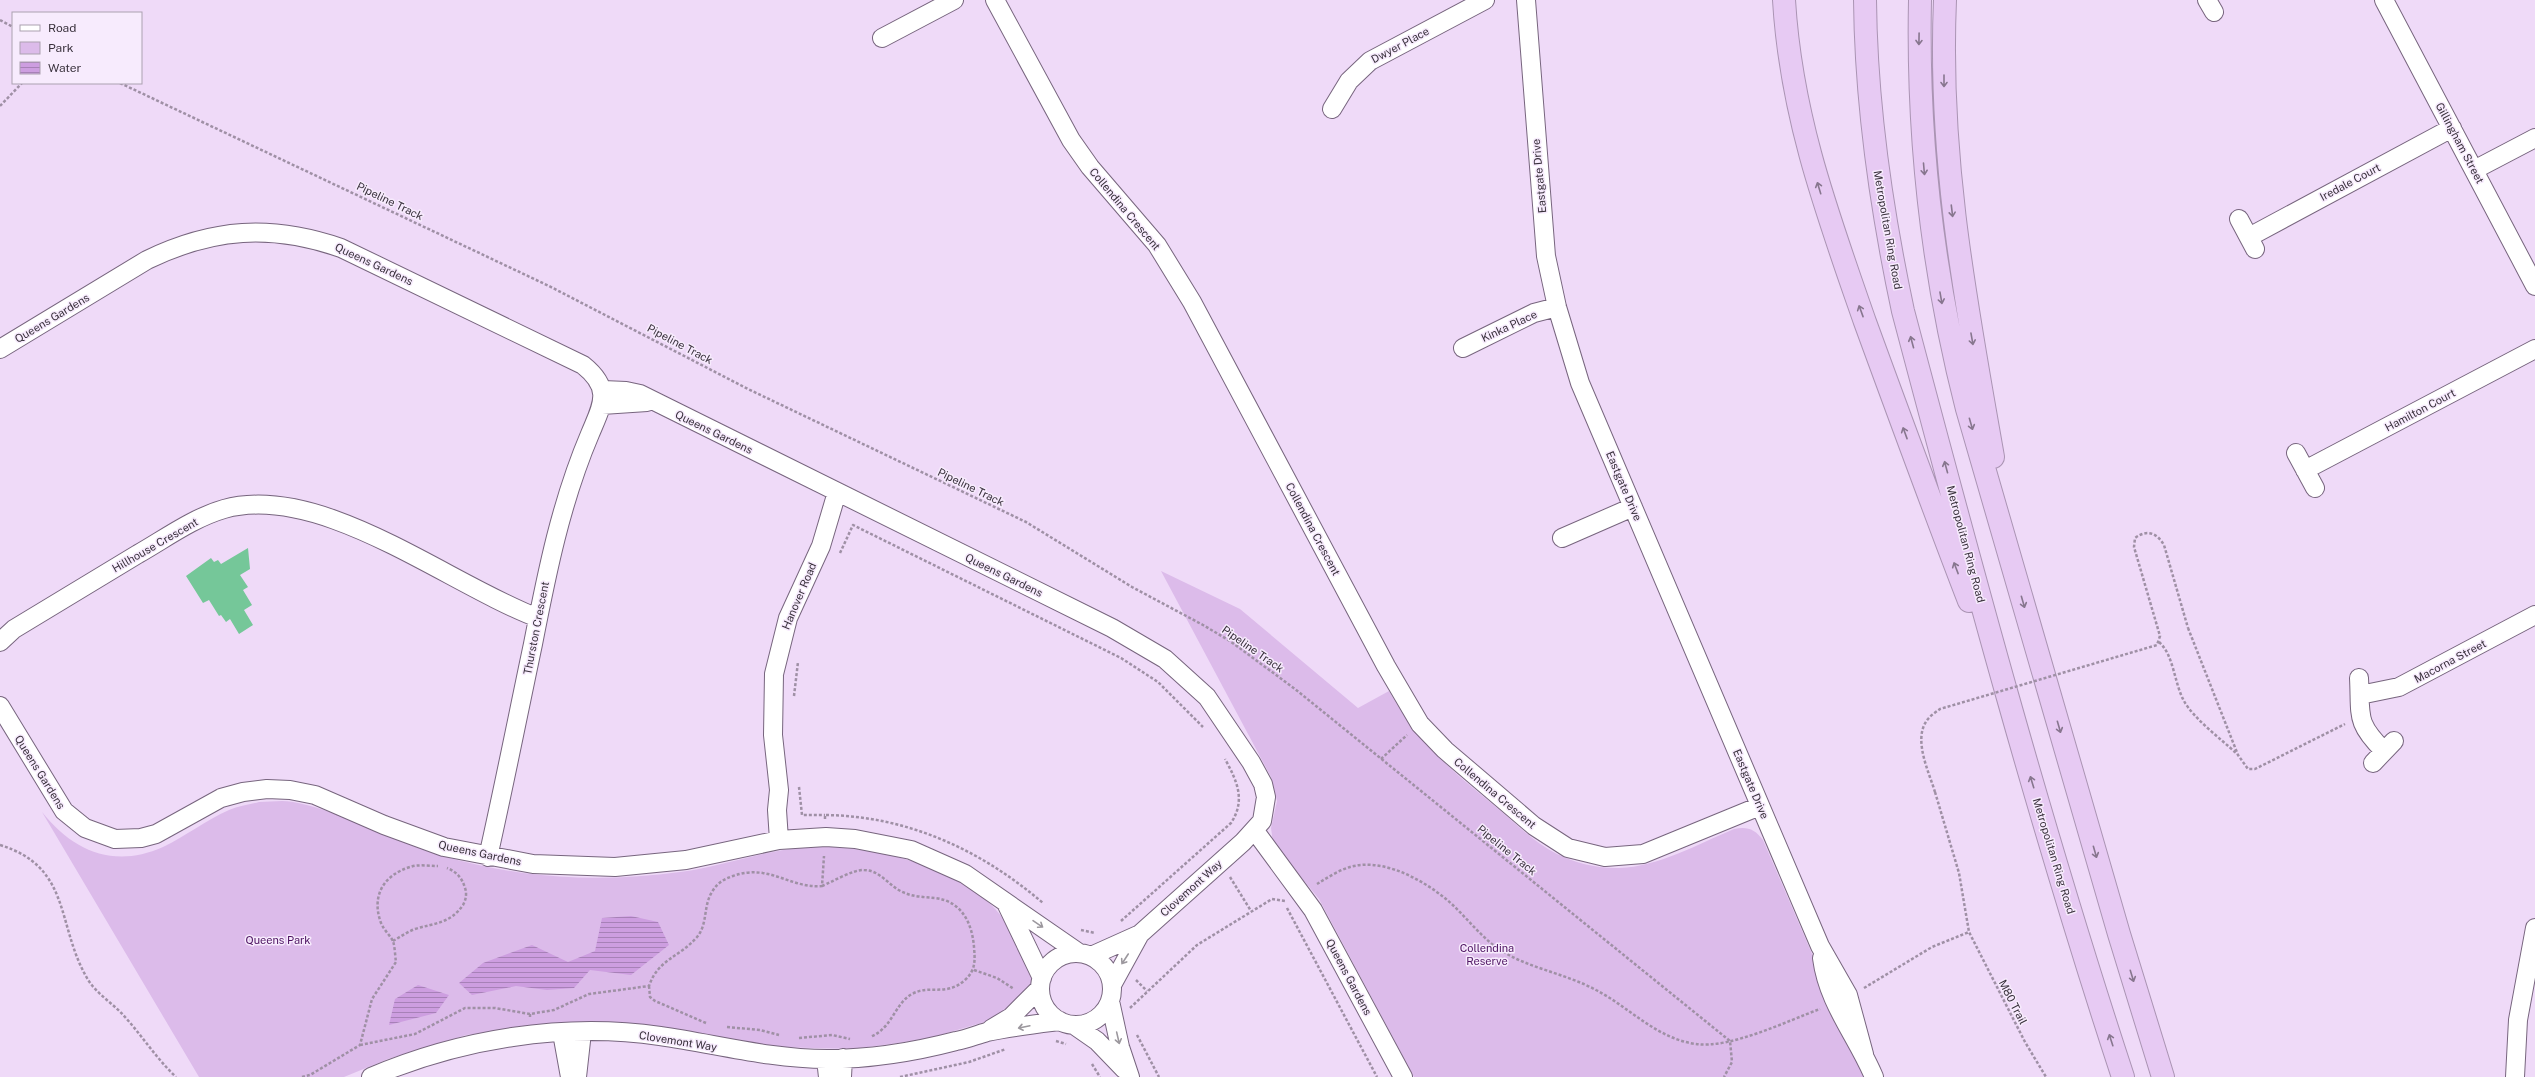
<svg xmlns="http://www.w3.org/2000/svg" width="2535" height="1077" font-family="'Public Sans',sans-serif">
	<style>
		.green { fill: #dcbbea }
		.water { fill: url(#water-rules) }
		.building { fill: #75c799 }
		.lines { fill: none; stroke-linecap: round; stroke-linejoin: round }
		.minor-casing { stroke: #77657e; stroke-width: 20 }
		.motorway-casing { stroke: #aa94b3; stroke-width: 24 }
		.path { stroke: #9f90a5; stroke-width: 2.5; stroke-dasharray: 3 2; stroke-linecap: butt }
		.minor { stroke: #fff; stroke-width: 18 }
		.motorway { stroke: #e7caf3; stroke-width: 22 }
		.path-bridge { stroke: #9f90a5; stroke-width: 2.5; stroke-dasharray: 3 2; stroke-linecap: butt }
		.oneway { stroke: #87768e }
		.oneway2 { stroke: #9c989e }
		.labels { text-anchor: middle; dominant-baseline: central; stroke-width: 3; stroke-linejoin: round; paint-order: stroke }
		.street-label { font-size: 11px; fill: #39313c; stroke: #f7ebfd }
		.park-label { font-size: 11px; fill: #4d1361; stroke: #f7ebfd }
	</style>
	<defs>
		<pattern id="water-rules" width="6" height="5" patternUnits="userSpaceOnUse"><rect width="6" height="5" fill="#cd9ee0"/><path d="M0 2.5h6" fill="none" stroke="#a781b7"/></pattern>
	</defs>
	<rect width="100%" height="100%" fill="#efdaf8"/>
	<path class="green" d="M1161 571 1240 609 1358 708 1389 691C1420 747 1454 772 1502 812 1519 827 1537 844 1557 854 1576 863 1598 869 1619 868 1658 867 1698 844 1734 829 1747 826 1755 829 1763 840L1865 1077H1414L1319 899 1273 843 1271 828 1277 801 1271 777Z
		M259 802C270 802 282 800 293 802 333 809 370 830 408 844 445 859 484 867 523 873 575 880 628 879 680 872 719 867 757 853 796 848 861 841 970 865 1007 924 1018 941 1025 960 1034 977L1032 986 1027 995 991 1020 930 1038 891 1044 852 1049 777 1047 646 1025 593 1022 549 1023 466 1035 388 1059 344 1077H199L42 812C73 851 114 869 163 847 186 836 206 820 229 810 239 806 249 805 259 802Z"/>
	<path class="water" d="M631 916 658 922 669 945 631 975 590 970 574 988 547 990 516 986 472 995 459 983 483 963 532 945 568 962 595 951 602 918Z
		M418 985 449 995 436 1013 389 1025 395 999Z"/>
	<path class="building" d="M248 548 250 569 240 575 248 587 243 590 252 605 244 610 253 625 239 634 230 619 226 622 221 615 219 616 209 600 203 603 186 576 211 558 214 562 218 560 221 564Z"/>
	<g class="lines">
		<defs>
			<path id="minor" d="M995 0 1071 140 1090 167 1157 245 1192 302 1386 666 1420 724 1445 750 1534 826 1568 848 1605 857 1643 854 1760 806
				M1526 0 1546 256 1557 307 1580 383 1820 946 1848 995 1864 1054
				M2207 0 2214 12
				M2384 0 2535 286
				M882 38 954 0
				M1332 109 1349 81 1370 61 1485 0
				M2474 170 2535 138
				M2239 219 2255 249
				M2249 237 2452 128
				M1463 348 1534 313 1557 307
				M0 349 147 260C213 228 271 224 341 248L583 365C613 389 602 405 590 434 561 502 547 572 533 644 518 715 504 786 488 857
				M603 390 626 391 640 394 1112 628 1165 659 1207 697 1251 762 1263 784 1266 797 1262 821 1243 842 1140 934 1091 956
				M602 405 647 402
				M2296 453 2315 488
				M2305 470 2535 349
				M1562 538 1633 507
				M0 642 14 629C55 604 97 579 138 554 166 538 193 518 224 509 321 482 448 584 538 618
				M2359 678C2361 716 2355 722 2384 751
				M2360 695 2399 687 2535 615
				M0 706 64 811 85 828 115 839 141 838 156 834 221 798 243 792 267 789 290 790 315 795 384 825 444 847 533 864 615 867 686 860 779 840 826 837 855 839 911 850 965 874 1079 953
				M2373 763 2394 741
				M1255 831 1313 910 1403 1077
				M779 840 777 810 779 790 773 735 774 674 788 618 821 546 837 492
				M1006 903 1042 978
				M1040 989a36 36 0 1 1 72 0a36 36 0 1 1-72 0Z
				M1822 958C1828 1004 1857 1036 1874 1077
				M1112 985 1140 934
				M1110 1001 1120 1047 1130 1077
				M1074 1025 1097 1041 1124 1069
				M991 1029 1011 1017 1040 988
				M562 1033 570 1077
				M826 1059 828 1077
				M371 1077C460 1039 563 1022 660 1036 716 1044 770 1059 827 1059 871 1059 914 1052 956 1041 967 1039 976 1035 987 1032 1010 1027 1036 1024 1060 1021
				M577 1077 582 1032
				M842 1077 843 1058
				M2515 1077 2518 1020 2535 928"/>
			<path id="motorway" d="M1784 0C1791 116 1827 213 1865 322 1899 415 1933 508 1969 601
				M1865 0C1866 106 1881 208 1903 311 1971 568 2040 825 2123 1077
				M1920 0C1917 141 1932 273 1967 409L2119 934 2163 1077
				M1945 0C1938 158 1966 303 1993 457"/>
		</defs>
		<use href="#minor" class="minor-casing"/>
		<use href="#motorway" class="motorway-casing"/>
		<path class="path" d="M0 20 13 27
			M120 83 549 286 748 389 1026 522 1132 587 1203 625 1230 641 1295 689 1730 1041 1732 1062 1724 1077
			M0 106 22 83
			M840 553 853 525 1121 658 1158 682 1203 727
			M2188 628 2238 755 2248 769H2255L2345 724
			M2159 642C2174 655 2174 683 2184 701 2194 719 2221 739 2236 753
			M794 696 798 662
			M1381 759 1407 735
			M799 787 802 815H825
			M1935 792 1959 873 1969 932 2025 1042 2046 1077
			M825 819V815C908 816 981 850 1043 903
			M0 845C72 867 56 925 87 978 96 994 113 1003 125 1017 143 1037 156 1058 176 1077
			M1230 877 1251 911
			M1317 884C1330 876 1345 866 1361 865 1390 862 1424 881 1446 899 1464 914 1478 934 1496 947 1525 968 1565 973 1596 990 1629 1007 1657 1039 1696 1044 1730 1049 1787 1021 1820 1009
			M822 886C832 882 854 869 864 870 881 870 890 888 905 893 914 897 925 897 935 898 961 901 972 922 974 947 975 960 976 970 965 980 946 997 930 984 912 994 894 1004 893 1028 870 1037
			M1287 908 1377 1077
			M1121 921 1231 823C1246 800 1237 781 1225 759
			M1081 930 1095 933
			M393 941C400 937 407 932 415 929 434 923 450 924 463 905 466 900 467 893 465 888 462 878 457 872 447 868
			M974 970 997 978 1014 989
			M1136 980 1147 991
			M649 986 650 997 655 1001 706 1023
			M1864 988 1932 947 1969 932
			M1130 1008 1197 945 1272 899 1285 901
			M530 1017V1014L554 1010 589 994 649 986C658 959 680 957 697 937 708 924 703 906 712 892 717 883 724 879 733 876 770 863 790 889 822 886L824 856
			M727 1027 760 1030 779 1035
			M1137 1035 1159 1077
			M799 1038 832 1035 850 1039
			M1056 1041 1066 1044
			M360 1045 415 1034 465 1008H495L530 1014
			M1092 1064 1100 1077
			M302 1077 310 1075 360 1045 372 999 396 962C395 956 395 947 393 941 389 934 382 928 380 920 372 895 384 875 410 867 418 864 429 866 438 866
			M900 1077 969 1062 1006 1049"/>
		<use href="#minor" class="minor"/>
		<use href="#motorway" class="motorway"/>
		<path class="path-bridge" d="M1935 792C1929 772 1912 738 1928 719 1931 715 1936 712 1940 709L2157 645 2160 636 2134 547 2135 538C2147 529 2157 533 2164 545L2188 628"/>
	</g>
	<defs><path id="oneway-shaft" d="M-6 0H5M1.5-3L5.5 0L1.5 3" fill="none" stroke-width="1.6" stroke-linecap="round" stroke-linejoin="round"/></defs>
	<g class="oneway">
		<use href="#oneway-shaft" transform="translate(1919 39) rotate(91)"/>
		<use href="#oneway-shaft" transform="translate(1944 81) rotate(90)"/>
		<use href="#oneway-shaft" transform="translate(1924 169) rotate(85)"/>
		<use href="#oneway-shaft" transform="translate(1819 188) rotate(-107)"/>
		<use href="#oneway-shaft" transform="translate(1952 211) rotate(83)"/>
		<use href="#oneway-shaft" transform="translate(1941 298) rotate(80)"/>
		<use href="#oneway-shaft" transform="translate(1861 311) rotate(-110)"/>
		<use href="#oneway-shaft" transform="translate(1972 339) rotate(80)"/>
		<use href="#oneway-shaft" transform="translate(1912 342) rotate(-105)"/>
		<use href="#oneway-shaft" transform="translate(1971 424) rotate(74)"/>
		<use href="#oneway-shaft" transform="translate(1905 433) rotate(-110)"/>
		<use href="#oneway-shaft" transform="translate(1946 467) rotate(-105)"/>
		<use href="#oneway-shaft" transform="translate(1956 568) rotate(-111)"/>
		<use href="#oneway-shaft" transform="translate(2023 602) rotate(74)"/>
		<use href="#oneway-shaft" transform="translate(2059 727) rotate(74)"/>
		<use href="#oneway-shaft" transform="translate(2032 782) rotate(-107)"/>
		<use href="#oneway-shaft" transform="translate(2095 852) rotate(74)"/>
		<use href="#oneway-shaft" transform="translate(2132 976) rotate(73)"/>
		<use href="#oneway-shaft" transform="translate(2111 1040) rotate(-108)"/>
	</g>
	<g class="oneway2">
		<use href="#oneway-shaft" transform="translate(1038 924) rotate(34)"/>
		<use href="#oneway-shaft" transform="translate(1125 959) rotate(123)"/>
		<use href="#oneway-shaft" transform="translate(1024 1027) rotate(168)"/>
		<use href="#oneway-shaft" transform="translate(1118 1038) rotate(77)"/>
	</g>
	<g class="labels">
		<g class="street-label">
			<text transform="translate(1400 45) rotate(-28)">Dwyer Place</text>
			<text transform="translate(2460 143) rotate(62)">Gillingham Street</text>
			<text transform="translate(1539 176) rotate(-95)">Eastgate Drive</text>
			<text transform="translate(2350 182) rotate(-28)">Iredale Court</text>
			<text transform="translate(390 201) rotate(26)">Pipeline Track</text>
			<text transform="translate(1125 209) rotate(50)">Collendina Crescent</text>
			<text transform="translate(1888 230) rotate(80)">Metropolitan Ring Road</text>
			<text transform="translate(374 264) rotate(25)">Queens Gardens</text>
			<text transform="translate(52 318) rotate(-31)">Queens Gardens</text>
			<text transform="translate(1509 326) rotate(-25)">Kinka Place</text>
			<text transform="translate(680 344) rotate(28)">Pipeline Track</text>
			<text transform="translate(2420 410) rotate(-28)">Hamilton Court</text>
			<text transform="translate(714 432) rotate(26)">Queens Gardens</text>
			<text transform="translate(1624 486) rotate(67)">Eastgate Drive</text>
			<text transform="translate(971 487) rotate(26)">Pipeline Track</text>
			<text transform="translate(1313 529) rotate(62)">Collendina Crescent</text>
			<text transform="translate(1966 544) rotate(75)">Metropolitan Ring Road</text>
			<text transform="translate(155 545) rotate(-30)">Hillhouse Crescent</text>
			<text transform="translate(1004 575) rotate(26)">Queens Gardens</text>
			<text transform="translate(799 596) rotate(-67)">Hanover Road</text>
			<text transform="translate(536 628) rotate(-79)">Thurston Crescent</text>
			<text transform="translate(1253 649) rotate(35)">Pipeline Track</text>
			<text transform="translate(2450 661) rotate(-28)">Macorna Street</text>
			<text transform="translate(40 772) rotate(58)">Queens Gardens</text>
			<text transform="translate(1751 784) rotate(67)">Eastgate Drive</text>
			<text transform="translate(1495 793) rotate(40)">Collendina Crescent</text>
			<text transform="translate(1507 850) rotate(39)">Pipeline Track</text>
			<text transform="translate(480 853) rotate(12)">Queens Gardens</text>
			<text transform="translate(2054 856) rotate(73)">Metropolitan Ring Road</text>
			<text transform="translate(1191 888) rotate(-42)">Clovemont Way</text>
			<text transform="translate(1349 977) rotate(62)">Queens Gardens</text>
			<text transform="translate(2013 1002) rotate(63)">M80 Trail</text>
			<text transform="translate(678 1041) rotate(9)">Clovemont Way</text>
		</g>
		<g class="park-label">
			<text x="278" y="940">Queens Park</text>
			<text x="1487" y="948">Collendina<tspan x="1487" dy="13">Reserve</tspan></text>
		</g>
	</g>
	<rect x="12" y="12" width="130" height="72" fill="#f7ebfd" stroke="#aba1b0"/>
	<rect x="20" y="25" width="20" height="6" fill="#ffffff" stroke="#aba1b0"/>
	<text x="48" y="32" font-size="12" fill="#39313c">Road</text>
	<rect x="20" y="42" width="20" height="12" fill="#dcbbea" stroke="#aba1b0"/>
	<text x="48" y="52" font-size="12" fill="#39313c">Park</text>
	<rect x="20" y="62" width="20" height="12" fill="url(#water-rules)" stroke="#aba1b0"/>
	<text x="48" y="72" font-size="12" fill="#39313c">Water</text>
</svg>
